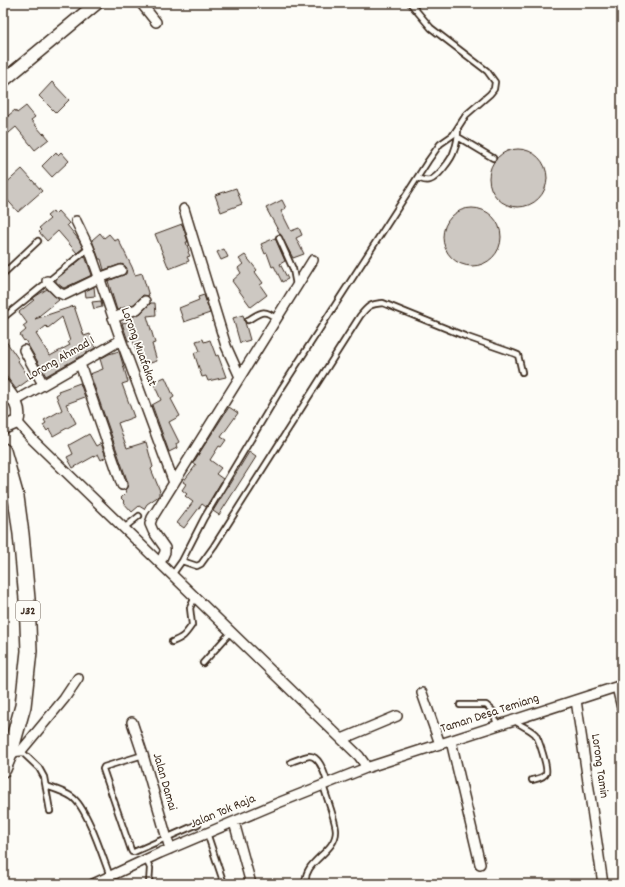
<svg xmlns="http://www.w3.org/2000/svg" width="625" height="887" font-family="Dekko,sans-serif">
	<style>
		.building { fill: #cdc8c2; stroke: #3b2a1e; fill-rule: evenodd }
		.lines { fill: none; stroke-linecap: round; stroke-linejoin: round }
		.service-casing { stroke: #3b2a1e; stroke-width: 8 }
		.minor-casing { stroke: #3b2a1e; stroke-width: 12 }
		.tertiary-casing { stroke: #3b2a1e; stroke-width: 15 }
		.primary-casing { stroke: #3b2a1e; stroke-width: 18 }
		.service { stroke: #fdfcf7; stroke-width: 4.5 }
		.minor { stroke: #fdfcf7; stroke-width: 9 }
		.tertiary { stroke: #fdfcf7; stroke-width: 12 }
		.primary { stroke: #fdfcf7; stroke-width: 15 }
		.labels { text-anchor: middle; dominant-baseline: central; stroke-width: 3.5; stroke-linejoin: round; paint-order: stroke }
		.shield { fill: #fdfcf7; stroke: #75695f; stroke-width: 1 }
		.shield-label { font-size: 12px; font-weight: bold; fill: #3b2a1e }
		.street-label { font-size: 13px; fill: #3b2a1e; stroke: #fdfcf7 }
	</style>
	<rect width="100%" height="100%" fill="#fdfcf7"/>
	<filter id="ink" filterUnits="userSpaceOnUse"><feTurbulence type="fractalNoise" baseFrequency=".025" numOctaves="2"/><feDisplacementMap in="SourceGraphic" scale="8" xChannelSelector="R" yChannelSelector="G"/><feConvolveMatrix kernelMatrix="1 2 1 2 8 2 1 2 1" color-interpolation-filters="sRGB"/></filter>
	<g filter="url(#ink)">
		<path class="building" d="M52 82 69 100 56 113 39 96Z
			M26 106 35 117 31 120 43 134 44 133 49 139 35 150 16 127 3 138V120L15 110 17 113Z
			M489 178a29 29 0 1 1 58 0a29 29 0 1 1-58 0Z
			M56 152 58 155 61 152 69 161 52 177 42 166Z
			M22 169 42 191 18 212 3 195V186Z
			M236 188 242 204 221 212 215 195Z
			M282 200 286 208 281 211 291 231 299 228 302 235 296 238 304 254 293 258 266 208Z
			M443 237a29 29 0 1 1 58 0a29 29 0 1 1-58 0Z
			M53 211 55 214 58 211 69 223 67 225 79 240 83 248 77 253 58 231 47 241 39 232 41 230 39 228 50 219 47 216Z
			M182 224 188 242H186L189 251 188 252 190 256 187 257 189 261 169 269 155 234Z
			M100 233 104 238 109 234 115 241 118 239 132 267 135 275 142 273 149 296 143 295 134 304 117 310 108 281 123 275 126 274 127 268 122 264 104 270 101 259H99L92 240Z
			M275 238 285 261 280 264 288 279 282 282 274 266 272 267 267 253 265 254 261 244Z
			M224 249 228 257 221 260 217 252Z
			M245 255 257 270 255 272 263 283 260 285 267 295 251 307 232 281 241 273 238 268 243 264 239 259Z
			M85 256 92 275 64 288 62 287 56 282V279Z
			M94 287 95 296 86 297 85 291Z
			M47 289 59 300 35 319 74 306 84 336 90 334 95 348 46 376 25 340 24 341 20 335 26 330 23 326 27 323 19 312 34 300 33 298ZM62 317 70 341 68 342 70 345 50 356 36 334 46 326 48 328Z
			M204 295 210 313 184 322 179 308 199 300 198 297Z
			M101 301 102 307 94 309 92 302Z
			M151 303H155L156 315 147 316 155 343 152 344 157 361 140 366 133 340 128 341 122 323 127 322V319L141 313Z
			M243 315 250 340 240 343 233 318Z
			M3 337 19 360 18 361 30 379 16 389 3 372Z
			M203 339 204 342 210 340 216 356 218 355 226 377 208 381 206 376 202 377 194 353 200 351 196 341Z
			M119 351 128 382 122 384 134 417 118 423 127 448 146 442 153 467 151 469 160 491 159 492V496L147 504 144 509 139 506 132 512 123 502 124 501 121 498 126 493 125 490 128 486V483L90 374 103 369 100 359 109 354Z
			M165 377 174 397 171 399 180 416 169 422 179 442 176 444 177 448 169 452 152 405 161 400 153 382Z
			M80 383 85 397 66 404 76 423 53 436 49 429 47 431 43 425 46 423 44 420 62 410 56 395 59 393 58 391Z
			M229 407 238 413 221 437 226 440 221 447 219 446 210 460 221 468 216 474 223 479 206 507 202 504 184 528 177 523 193 502 185 496 187 494 182 490 186 484 183 482 196 465 193 463Z
			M89 434 96 446 101 443 106 457 101 460 98 454 73 468 67 457 73 454 69 445Z
			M249 452 256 457 219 515 213 511Z"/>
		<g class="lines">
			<defs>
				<path id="service" d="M458 137 493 158
					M417 178C421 179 426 182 430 180 437 178 452 159 454 151 457 144 458 137 458 129
					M279 238 293 269 296 285
					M3 274 38 241
					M3 318 89 248
					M248 320C260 313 264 308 276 319
					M124 528 139 516
					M182 561 197 566 201 564 214 546 360 316C368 306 370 304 383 303L467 337 513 353 518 355 522 372
					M172 575 182 561 204 518 281 389 428 161 440 144 453 135 466 115 490 94 494 89 495 82 487 71 431 28 410 3
					M172 642C184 637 185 635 192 625L190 608 195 597
					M203 663 231 632
					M460 705H486L493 711 497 725
					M514 720C520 726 529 728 535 734 539 739 548 768 546 773 544 778 536 779 532 780
					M21 751 39 768 44 777 50 811
					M143 755 104 767 103 769 131 850 132 852H134L198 824
					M291 762C297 760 303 757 309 756 320 755 325 776 328 784
					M46 786C55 789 65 792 72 797 87 807 103 858 110 876
					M207 833 224 884
					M146 859 150 868 149 884
					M306 884C302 861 336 853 336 831 336 821 326 796 323 785"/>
				<path id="minor" d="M141 3 156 22
					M184 209 226 346 240 377
					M76 221 89 248 121 340 174 483
					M47 281 58 292 64 295 99 278 121 270
					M113 318 137 309 145 301
					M24 350 43 384
					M80 364 122 485
					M15 401 121 340
					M17 422 33 440 359 756 364 763 366 768
					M160 563 165 552V548L153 531 150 524 152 518 313 260
					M617 687 622 708
					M422 693 440 744
					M576 700 603 884
					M132 722 143 755 170 849
					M342 739 397 716
					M451 741 480 864
					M10 752 21 751 64 699 78 678
					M234 822 251 884
					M93 884 160 853 278 803 366 768 622 685"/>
				<path id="tertiary" d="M3 81 97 3
					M3 385C12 397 22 407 17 422L3 428"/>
				<path id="primary" d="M3 451 16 497 21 534 27 599 29 651 23 706 10 752 3 769"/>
			</defs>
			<use href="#service" class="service-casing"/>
			<use href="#minor" class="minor-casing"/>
			<use href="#tertiary" class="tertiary-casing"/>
			<use href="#primary" class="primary-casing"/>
			<use href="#service" class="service"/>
			<use href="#minor" class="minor"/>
			<use href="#tertiary" class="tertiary"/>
			<use href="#primary" class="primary"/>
		</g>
	</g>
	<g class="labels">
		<rect class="shield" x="16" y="601" width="24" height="20" rx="3"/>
		<g class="shield-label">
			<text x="28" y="611">J32</text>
		</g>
		<g class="street-label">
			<text transform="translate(138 347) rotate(70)">Lorong Muafakat</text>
			<text transform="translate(61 359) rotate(-30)">Lorong Ahmad 1</text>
			<text transform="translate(490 714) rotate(-18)">Taman Desa Temiang</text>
			<text transform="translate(599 766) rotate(82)">Lorong Tamin</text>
			<text transform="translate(164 782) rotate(74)">Jalan Damai</text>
			<text transform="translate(223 812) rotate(-23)">Jalan Tok Raja</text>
		</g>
	</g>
	<rect width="625" height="887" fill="none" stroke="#fdfcf7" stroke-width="16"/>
	<rect x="8" y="8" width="609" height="871" fill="none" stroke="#3b2a1e" stroke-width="1.5" filter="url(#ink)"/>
</svg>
